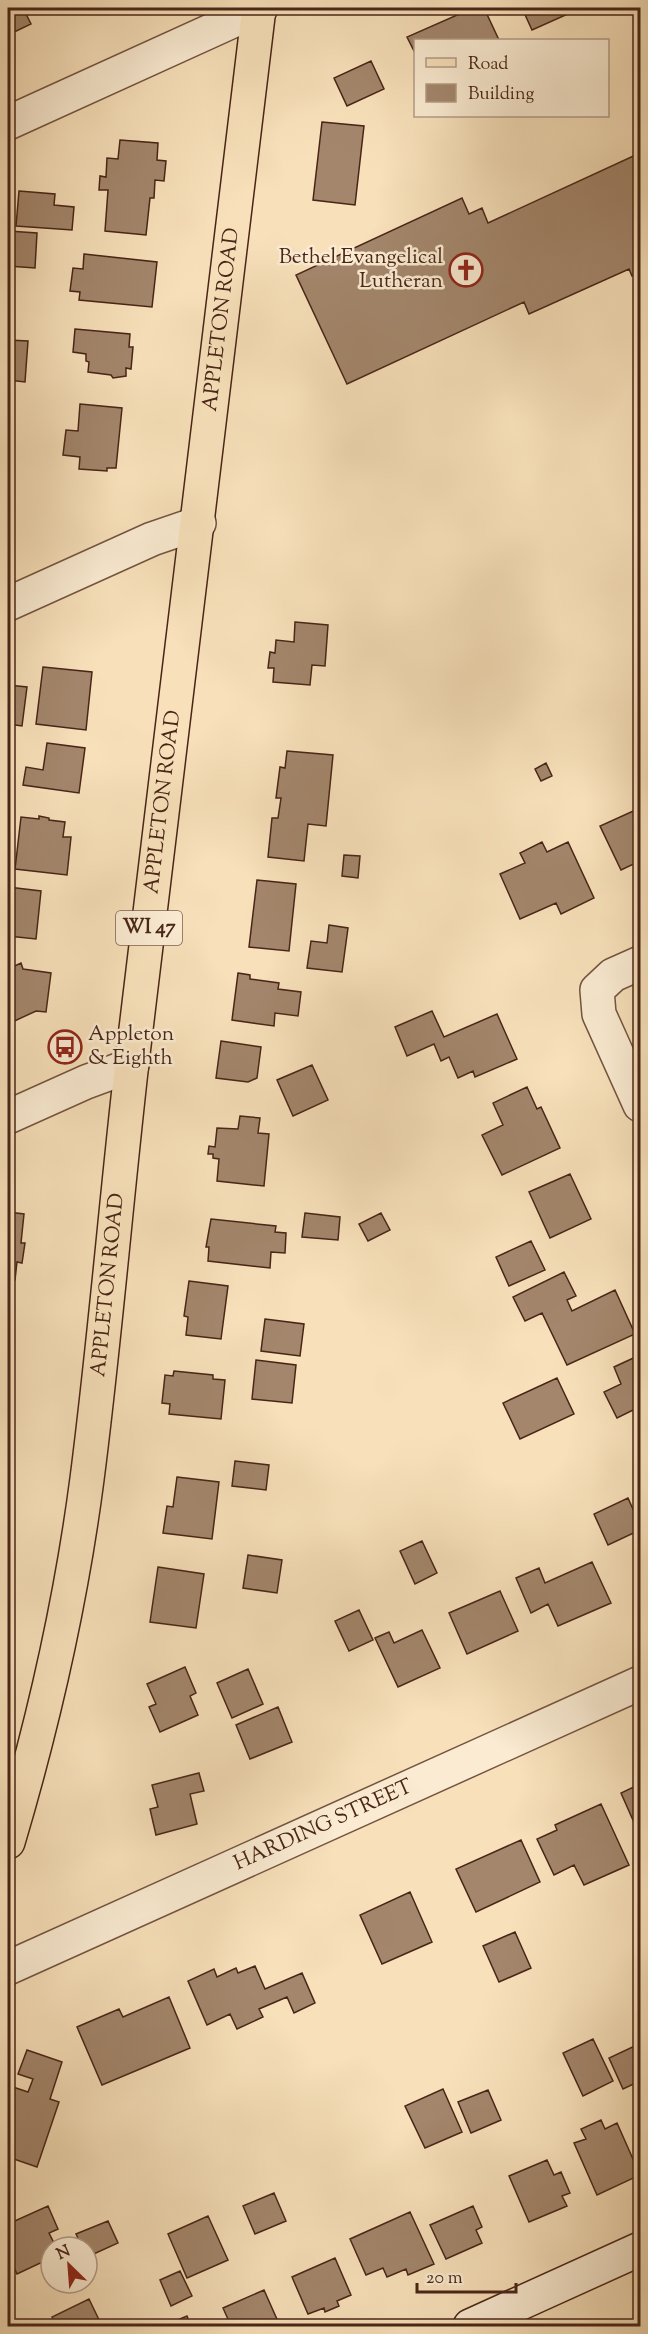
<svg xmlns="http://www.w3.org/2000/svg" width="648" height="2334" font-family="'Sorts Mill Goudy',serif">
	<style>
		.building { fill: #a3866c; stroke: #492517; stroke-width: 1.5 }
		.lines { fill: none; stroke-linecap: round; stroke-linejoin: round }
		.street-casing { stroke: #745440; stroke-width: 36 }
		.secondary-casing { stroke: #492517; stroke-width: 36 }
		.primary-casing { stroke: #492517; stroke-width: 36 }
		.street { stroke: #faebd2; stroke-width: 33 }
		.secondary { stroke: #faebd2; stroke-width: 33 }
		.primary { stroke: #f7e0ba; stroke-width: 33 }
		.labels { text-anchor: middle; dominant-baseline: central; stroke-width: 5; stroke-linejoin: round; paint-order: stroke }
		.shield { fill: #faebd2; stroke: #7e604f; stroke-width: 1.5 }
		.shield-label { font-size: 20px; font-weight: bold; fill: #492517 }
		.poi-label { font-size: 21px; fill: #492517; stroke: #faebd2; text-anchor: end }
		.street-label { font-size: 21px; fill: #492517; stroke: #faebd2 }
	</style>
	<rect width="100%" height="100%" fill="#f7e0ba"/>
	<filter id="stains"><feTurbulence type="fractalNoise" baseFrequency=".00333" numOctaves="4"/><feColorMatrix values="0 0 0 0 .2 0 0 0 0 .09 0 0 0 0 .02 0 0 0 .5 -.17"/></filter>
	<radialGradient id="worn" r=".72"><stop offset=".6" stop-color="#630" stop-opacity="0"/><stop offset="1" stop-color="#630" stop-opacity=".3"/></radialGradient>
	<path class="building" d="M8 8H23L31 24 8 35Z
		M473 8H484L499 40H416V55L407 37Z
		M522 8H578L579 9 532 30Z
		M371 61 384 89 347 106 334 78Z
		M322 122 364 126 355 205 313 200Z
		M120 140 158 143 157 160 166 161 164 181 155 180 154 198H150L146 235 105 231 108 190H99L100 176 106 177 107 158 118 159Z
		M640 153V272L632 276 629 269 529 314 524 302 347 384 296 275 462 198 469 214 482 208 488 223Z
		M19 191 55 194 54 205 74 207 72 230 16 226Z
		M8 231 37 233 35 268 8 266Z
		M84 254 157 262 152 307 79 300 80 292 70 291 73 268 83 269Z
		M75 329 130 334 129 347H133L131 369 126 368V376L113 378 111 375 88 372 89 362 86 361V354L73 352Z
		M8 340 28 341 25 382 8 380Z
		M80 404 122 408 116 468H107V471L79 469 80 457 63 455 66 430 78 431Z
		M295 622 328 625 325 666 312 665 310 685 273 682 274 668H268L270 652 275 653 276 640 294 642Z
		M43 667 92 672 86 730 36 724Z
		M8 685 27 687 22 726 8 724Z
		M47 743 85 748 79 793 23 785 26 767 43 770Z
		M287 751 333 755 326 826 308 824 304 861 268 857 272 818H278L281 798H276L280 767 285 768Z
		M546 763 552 776 541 781 535 769Z
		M640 808V861L621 870 600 826Z
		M39 816 49 818V820L65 822 63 837H71L67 875 15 869 21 817 39 819Z
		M542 842 547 852 568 842 594 898 561 914 556 903 520 919 500 874 525 863 520 853Z
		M344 855 360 856 358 878 342 876Z
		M257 880 296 884 289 951 249 947Z
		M8 887 41 891 36 939 8 936Z
		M329 925 348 928 342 972 307 968 311 941 327 943Z
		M21 963 23 969 51 973 46 1012 36 1011 8 1024V969Z
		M238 973 250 975V979L279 983 278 989 301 992 298 1016 275 1013 274 1026 232 1020Z
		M432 1011 444 1037 497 1014 517 1059 475 1077 473 1071 458 1078 449 1057 441 1061 434 1044 407 1056 395 1027Z
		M221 1041 261 1047 257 1078 248 1082 216 1078Z
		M312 1065 328 1100 293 1116 277 1080Z
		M527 1087 537 1109 541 1107 560 1148 502 1175 482 1135 503 1125 493 1103Z
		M240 1116 260 1118 258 1133 269 1134 264 1186 217 1181 219 1159 213 1158V1154H208L209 1146 215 1147 217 1128 238 1129Z
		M570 1174 591 1219 550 1238 529 1192Z
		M8 1212 24 1214 21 1243H25L22 1263 17 1262 15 1280 8 1279Z
		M305 1213 340 1217 338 1240 302 1237Z
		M381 1213 390 1230 368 1241 359 1224Z
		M211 1219 276 1226 275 1232 286 1233 285 1253 271 1252 270 1268 208 1261 209 1247H206Z
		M531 1241 545 1270 509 1286 496 1257Z
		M564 1272 576 1296 567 1300 572 1311 615 1290 635 1334 567 1365 542 1313 525 1321 513 1297Z
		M189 1281 228 1286 221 1339 186 1335 188 1317 184 1316Z
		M8 1311 12 1312 8 1344Z
		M265 1319 304 1324 300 1356 261 1351Z
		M640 1355V1425L633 1410 617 1418 604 1392 621 1384 614 1367Z
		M256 1360 296 1365 292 1403 252 1399Z
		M174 1371 213 1375V1379L225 1380 221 1419 169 1414 170 1404 162 1403 165 1375 173 1376Z
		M557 1378 574 1414 520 1439 503 1403Z
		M235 1461 269 1465 266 1490 232 1486Z
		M177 1477 219 1482 212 1539 163 1533 167 1506 173 1507Z
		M628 1498 640 1525V1530L608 1545 594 1514Z
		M422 1541 437 1573 415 1584 400 1551Z
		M248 1555 282 1560 277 1593 243 1588Z
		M592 1562 611 1603 558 1626 548 1604 531 1613 516 1578 539 1568 545 1583Z
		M158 1567 204 1574 196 1628 150 1622Z
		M500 1591 518 1631 467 1654 449 1613Z
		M359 1610 373 1640 349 1651 335 1621Z
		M422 1630 440 1668 398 1687 375 1638 389 1632 394 1643Z
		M185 1667 196 1693 190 1696 198 1715 160 1732 149 1707 156 1704 147 1684Z
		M248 1669 263 1704 232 1718 217 1683Z
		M278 1707 292 1742 250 1759 236 1725Z
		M199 1773 204 1791 190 1794 197 1824 156 1835 150 1809 158 1807 152 1785Z
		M640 1784V1836L621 1793Z
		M601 1804 629 1865 584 1885 574 1865 554 1875 537 1839 557 1830 555 1825Z
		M521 1840 540 1882 476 1912 456 1869Z
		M410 1892 432 1942 382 1964 360 1915Z
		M515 1932 531 1968 499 1982 483 1946Z
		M255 1966 265 1989 302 1973 315 2003 294 2013 287 1997 259 2009 263 2017 237 2029 230 2014 207 2025 188 1981 214 1969 217 1977 236 1968 238 1973Z
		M169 1997 190 2048 102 2085 77 2027 119 2009 123 2017Z
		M593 2039 613 2081 583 2096 563 2053Z
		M639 2044 640 2081 623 2089 609 2058Z
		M27 2050 62 2062 50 2099 59 2102 37 2167 8 2157V2104L13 2087 28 2092 33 2079 18 2074Z
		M443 2089 462 2132 425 2148 405 2106Z
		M488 2090 501 2120 471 2133 458 2102Z
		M601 2120 605 2129 617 2123 640 2175 597 2195 574 2143 586 2139 581 2129Z
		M547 2160 554 2175 561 2172 570 2193 562 2196 567 2206 529 2222 509 2176Z
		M274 2193 286 2221 255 2234 243 2206Z
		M48 2206 58 2229 49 2233 56 2247H51V2258L17 2274 8 2254V2224Z
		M473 2206 482 2227 476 2230 482 2243 446 2259 430 2225Z
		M410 2212 434 2264 408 2275 406 2269 387 2277 383 2268 366 2275 350 2239Z
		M208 2216 228 2260 187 2278 168 2234Z
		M108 2221 118 2243 87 2257V2247H82L76 2234Z
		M335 2258 351 2295 337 2301 339 2306 325 2312 324 2308 308 2314 292 2277Z
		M180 2271 192 2296 171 2306 160 2280Z
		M264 2290 280 2326H231L223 2308Z
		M89 2299 102 2326H57L52 2317Z
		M187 2316 191 2326H163Z"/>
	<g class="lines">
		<defs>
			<g id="street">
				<path d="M8 123 261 8"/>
				<path d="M8 604 152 539 199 523"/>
				<path d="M640 963 613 975 597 990 599 1014 640 1105"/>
				<path d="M8 1117 86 1082 132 1065"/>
				<path id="s1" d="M8 1968 640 1683"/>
			</g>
			<path id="secondary" d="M470 2326 640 2249"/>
			<g id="primary">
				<path id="s2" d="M8 1842C43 1724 71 1602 87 1479 105 1340 116 1201 132 1062 174 710 218 359 259 8"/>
			</g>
		</defs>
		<use href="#street" class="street-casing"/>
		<use href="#secondary" class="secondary-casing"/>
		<use href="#primary" class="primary-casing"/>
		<use href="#street" class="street"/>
		<use href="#secondary" class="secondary"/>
		<use href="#primary" class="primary"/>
	</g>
	<defs>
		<symbol id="church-ring" viewBox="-11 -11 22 22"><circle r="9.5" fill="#faebd2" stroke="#8f2418" stroke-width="1.5"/><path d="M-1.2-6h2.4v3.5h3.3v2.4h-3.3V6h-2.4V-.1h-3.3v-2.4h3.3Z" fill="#8f2418"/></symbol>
		<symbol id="bus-ring" viewBox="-11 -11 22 22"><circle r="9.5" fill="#faebd2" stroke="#8f2418" stroke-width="1.5"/><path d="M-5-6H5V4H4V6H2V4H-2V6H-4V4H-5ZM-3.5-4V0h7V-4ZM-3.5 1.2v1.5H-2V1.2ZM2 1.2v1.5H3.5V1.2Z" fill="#8f2418"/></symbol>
	</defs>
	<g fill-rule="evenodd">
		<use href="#church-ring" x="447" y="251" width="38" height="38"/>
		<use href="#bus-ring" x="46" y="1028" width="38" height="38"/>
	</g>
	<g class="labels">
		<rect class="shield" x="116" y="911" width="66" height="34" rx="4.5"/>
		<g class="shield-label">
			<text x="149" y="928">WI 47</text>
		</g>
		<g class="poi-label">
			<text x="443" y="258">Bethel Evangelical<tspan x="443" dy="24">Lutheran</tspan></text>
			<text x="88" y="1035" text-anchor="start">Appleton<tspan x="88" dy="24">&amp; Eighth</tspan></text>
		</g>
		<g class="street-label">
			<text stroke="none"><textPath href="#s2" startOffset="1539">APPLETON ROAD</textPath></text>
			<text stroke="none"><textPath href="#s2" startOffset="1053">APPLETON ROAD</textPath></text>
			<text stroke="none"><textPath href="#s2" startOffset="567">APPLETON ROAD</textPath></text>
			<text stroke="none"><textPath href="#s1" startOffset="346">HARDING STREET</textPath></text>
		</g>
	</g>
	<rect width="648" height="2334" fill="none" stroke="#f7e0ba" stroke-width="30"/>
	<rect x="9" y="9" width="630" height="2316" fill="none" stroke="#492517" stroke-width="3"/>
	<rect x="15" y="15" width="618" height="2304" fill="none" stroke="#492517" stroke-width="1.5"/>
	<rect x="414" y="39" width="195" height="78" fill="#faebd2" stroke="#b39c87" stroke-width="1.5"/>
	<rect x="426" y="58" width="30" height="9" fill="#f7e0ba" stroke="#b39c87" stroke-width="1.5"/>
	<text x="468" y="69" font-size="18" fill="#492517">Road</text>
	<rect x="426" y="84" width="30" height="18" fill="#a3866c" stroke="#b39c87" stroke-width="1.5"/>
	<text x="468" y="99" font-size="18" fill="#492517">Building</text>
	<g transform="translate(69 2265) rotate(335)"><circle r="28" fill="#faebd2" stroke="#b39c87" stroke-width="1.5"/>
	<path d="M0-4.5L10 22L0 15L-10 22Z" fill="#8f2418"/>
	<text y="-9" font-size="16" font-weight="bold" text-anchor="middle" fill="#492517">N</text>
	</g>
	<path d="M417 2283v9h99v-9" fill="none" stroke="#492517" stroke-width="3"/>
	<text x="426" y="2283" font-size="18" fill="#492517" stroke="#faebd2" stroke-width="4.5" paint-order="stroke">20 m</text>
	<rect width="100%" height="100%" filter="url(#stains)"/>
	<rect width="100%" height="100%" fill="url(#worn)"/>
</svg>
